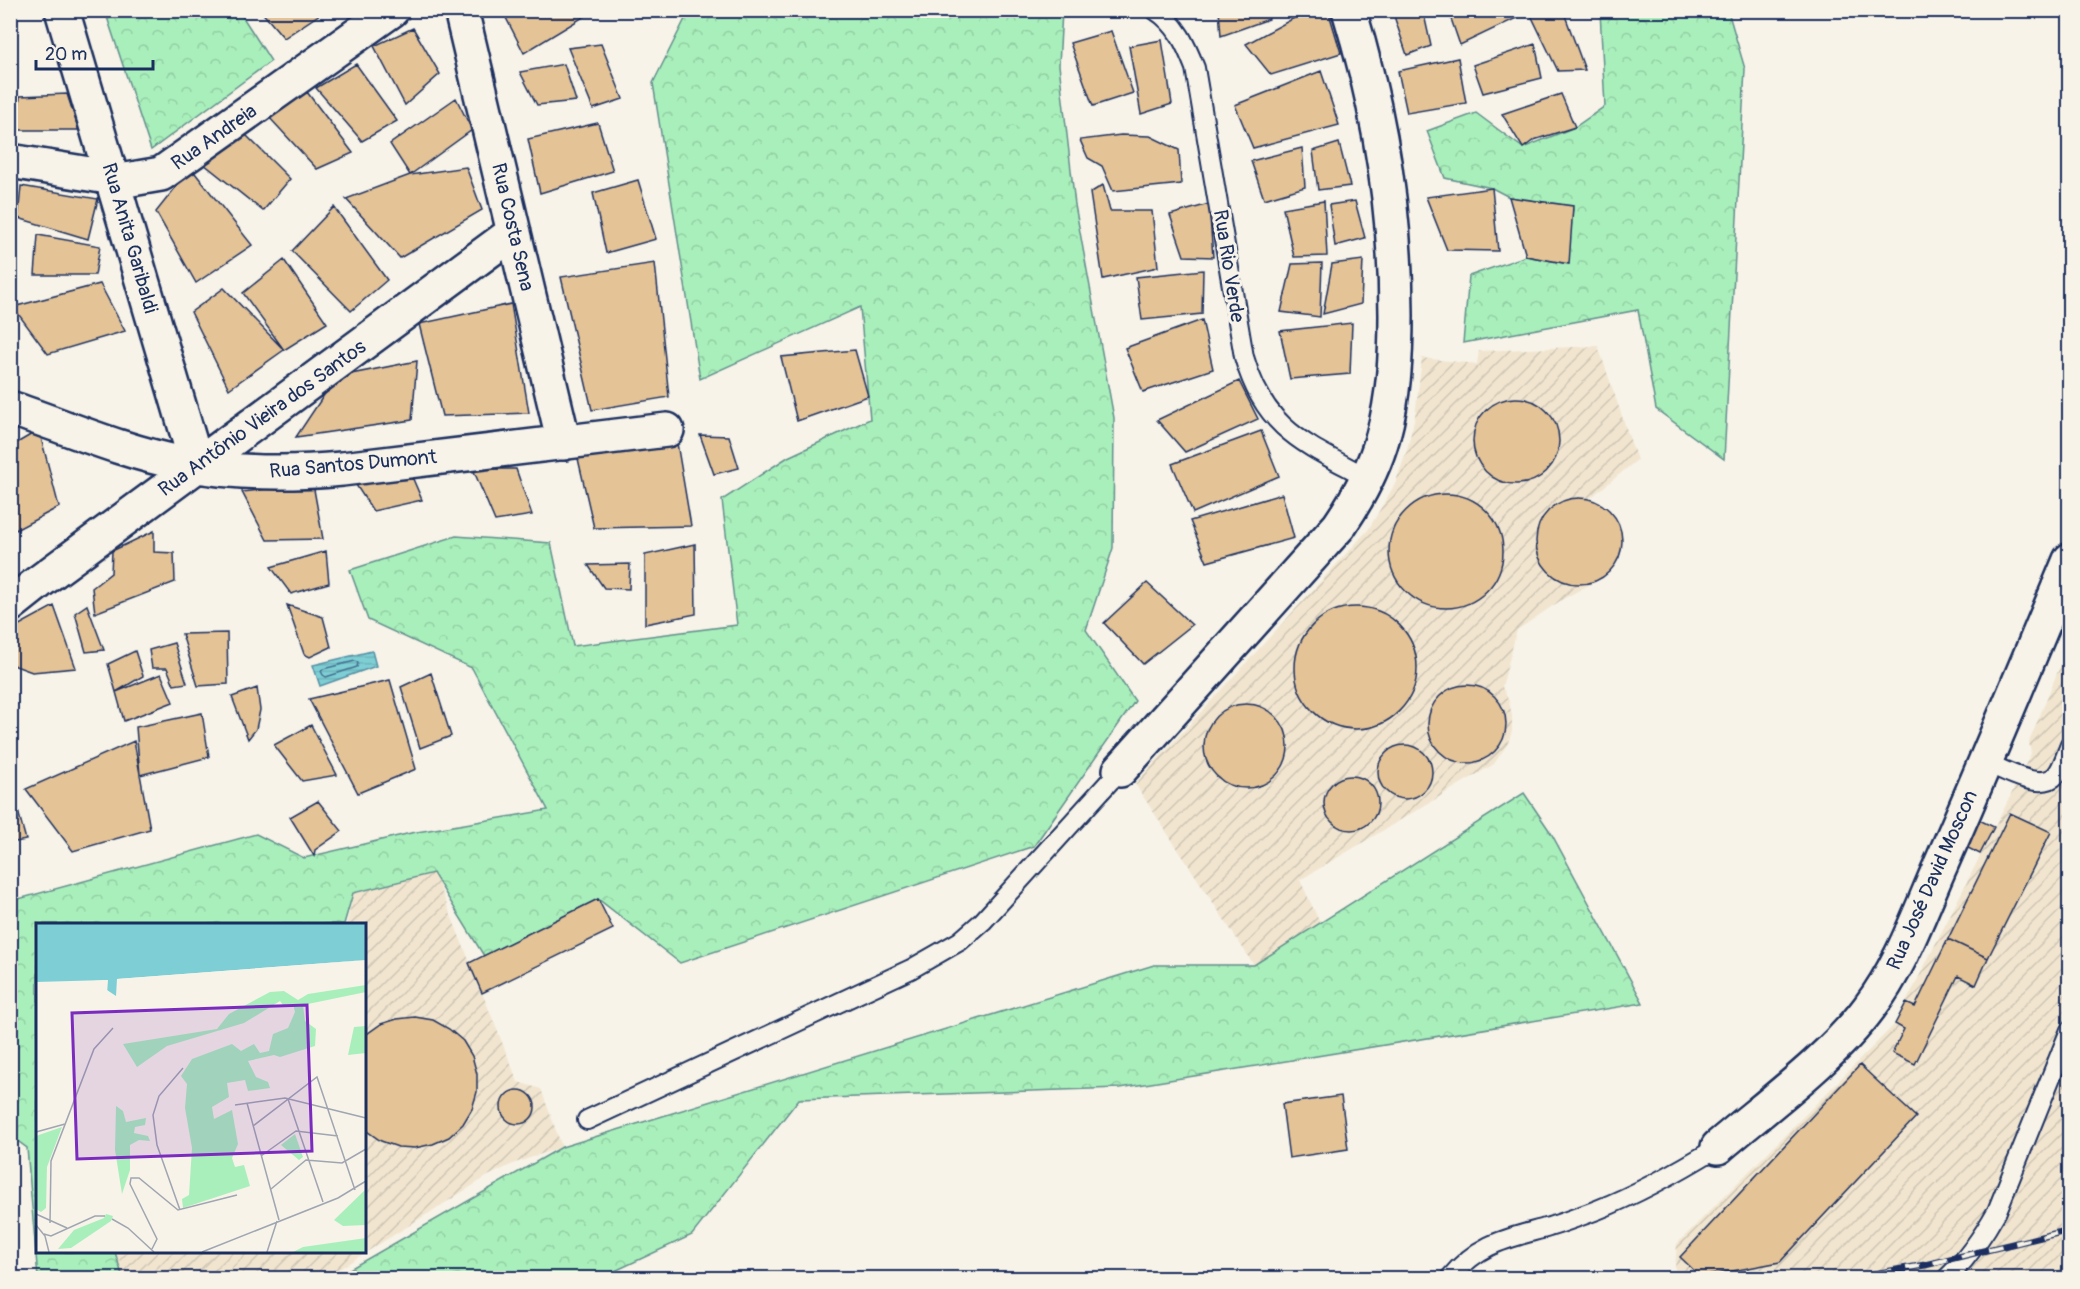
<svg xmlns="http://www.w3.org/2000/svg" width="2080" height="1289" font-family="Pangolin,sans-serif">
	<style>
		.industrial { fill: url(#industrial-furrows) }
		.forest { fill: url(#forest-crowns); stroke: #628f8c; stroke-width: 1.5 }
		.water { fill: url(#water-rules); stroke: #568fa5; stroke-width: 1.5 }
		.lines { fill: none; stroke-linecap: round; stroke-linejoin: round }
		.shore { stroke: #436f8e; stroke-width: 1.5 }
		.building { fill: #e4c396; stroke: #1b2f5e; stroke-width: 1.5 }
		.lane-casing { stroke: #1b2f5e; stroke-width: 22 }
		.street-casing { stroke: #1b2f5e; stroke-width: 38 }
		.lane { stroke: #f7f3e8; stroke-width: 18 }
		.street { stroke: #f7f3e8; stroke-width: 33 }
		.rail-casing { stroke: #1b2f5e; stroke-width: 7 }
		.rail { stroke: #f7f3e8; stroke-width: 4.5; stroke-dasharray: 14; stroke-linecap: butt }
		.labels { text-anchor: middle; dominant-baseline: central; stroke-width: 6; stroke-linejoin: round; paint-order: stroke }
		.street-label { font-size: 20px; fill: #1b2f5e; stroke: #f7f3e8 }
		.inset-road { fill: none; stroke: #9fa5b1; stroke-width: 1.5 }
		.view { fill: #7b2cbf; fill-opacity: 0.15; stroke: #7b2cbf; stroke-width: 3 }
		.inset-edge { fill: none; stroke: #1b2f5e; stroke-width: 3 }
	</style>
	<defs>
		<pattern id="industrial-furrows" width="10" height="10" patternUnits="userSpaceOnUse" patternTransform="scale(1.5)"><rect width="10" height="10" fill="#f1e5cf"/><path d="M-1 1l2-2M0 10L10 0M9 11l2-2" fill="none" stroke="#cec5b4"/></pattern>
		<pattern id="forest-crowns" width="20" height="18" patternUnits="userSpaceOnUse" patternTransform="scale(1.5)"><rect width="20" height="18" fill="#a9efbb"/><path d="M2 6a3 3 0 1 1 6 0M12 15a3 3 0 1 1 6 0" fill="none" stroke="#91cda3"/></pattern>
		<pattern id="water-rules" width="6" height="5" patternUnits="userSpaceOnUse" patternTransform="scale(1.5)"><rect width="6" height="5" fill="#7ecfd5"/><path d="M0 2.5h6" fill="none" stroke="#6cb2b9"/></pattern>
	</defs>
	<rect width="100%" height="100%" fill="#f7f3e8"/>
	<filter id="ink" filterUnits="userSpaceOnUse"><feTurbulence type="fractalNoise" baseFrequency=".0167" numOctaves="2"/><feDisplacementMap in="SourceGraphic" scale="12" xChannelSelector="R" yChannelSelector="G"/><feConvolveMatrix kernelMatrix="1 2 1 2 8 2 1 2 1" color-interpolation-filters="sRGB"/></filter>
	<g filter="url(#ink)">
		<path class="industrial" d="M1598 346 1637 460 1589 499 1601 504 1612 514 1619 526 1623 539 1621 553 1614 566 1605 576 1563 599 1517 630 1502 687 1509 701 1512 716V731L1508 743 1494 764 1300 880 1320 923 1254 965 1135 784 1368 530 1395 484 1407 450 1415 416 1422 358 1477 364 1479 351Z
			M2069 644V1278H1674L1677 1244 1895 1024 2010 797 2031 753 2029 742Z
			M434 873 518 1082 541 1089 562 1147 515 1163 488 1176 325 1278H123L115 1252H364V924H347L353 893Z"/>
		<path class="forest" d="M105 11H239L271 61 151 150Z
			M689 11H1062L1059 65 1075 205 1114 418 1113 548 1086 630 1135 701 1034 846 680 963 598 899 484 956 433 873 353 893 344 924H38V1252H115L123 1278H38L27 1148 11 1136V901L256 834 304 858 411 833 548 810 472 668 368 620 350 570 456 536 551 543 573 646 737 625 722 500 788 457 870 419 860 307 700 379 653 83Z
			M1600 11H1728L1745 69 1724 459 1656 409 1638 310 1463 343 1469 276 1526 256 1564 263 1573 209 1509 197 1492 188 1445 178 1427 131 1476 113 1523 148 1575 127 1605 106Z
			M1524 793 1551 833 1643 1003 1120 1088 799 1099 692 1235 600 1278H334L562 1147 1154 965H1254Z"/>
		<path class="water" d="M372 651 376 666 320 686 313 665Z"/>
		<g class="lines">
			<path class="shore" d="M355 661 358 663 357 667 326 677 323 675 321 671 323 669Z"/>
		</g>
		<path class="building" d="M260 10H326L284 38Z
			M502 10H595L524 53Z
			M1219 10H1268L1269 19 1221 36Z
			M1309 10H1328L1341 53 1271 75 1246 44Z
			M1392 10H1423L1431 46 1407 55Z
			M1448 10H1521L1523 15 1460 45Z
			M1535 10H1563L1585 70 1558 71 1530 13Z
			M413 28 440 74 405 105 374 46Z
			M1111 31 1133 93 1093 106 1070 43Z
			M1162 40 1172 104 1141 114 1129 46Z
			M601 44 623 99 593 109 568 48Z
			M1535 44 1542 78 1483 93 1473 65Z
			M1458 58 1466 103 1407 113 1398 71Z
			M356 64 397 121 362 141 316 88Z
			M564 64 576 101 537 105 520 72Z
			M1321 71 1339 125 1253 148 1235 105Z
			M307 92 353 153 317 169 268 116Z
			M67 94 79 130H17L20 96Z
			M1561 94 1575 127 1534 140 1523 148 1502 114Z
			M456 98 472 130 410 175 390 144Z
			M598 123 613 171 540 193 528 139Z
			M243 132 290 179 263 211 204 164Z
			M1121 135 1150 136 1179 150 1181 184 1113 191 1102 166 1088 158 1080 140Z
			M1339 143 1350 186 1318 190 1313 151Z
			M1302 148 1305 187 1264 199 1251 161Z
			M466 167 482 210 400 258 346 199 410 175Z
			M191 168 252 245 196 283 156 212Z
			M638 180 656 239 606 253 593 193Z
			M1103 185 1110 211H1152L1158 267 1103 279 1090 193Z
			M21 186 98 199 88 239 18 218Z
			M1492 188 1498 251 1447 250 1426 197Z
			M1509 197 1573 206 1569 264 1526 256Z
			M1324 201 1327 256 1294 257 1283 208Z
			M1355 201 1365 238 1335 246 1329 205Z
			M1209 204 1213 257 1184 256 1170 215Z
			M334 207 387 280 351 311 292 251Z
			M38 235 100 246 95 275H35Z
			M284 260 327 323 284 350 243 293Z
			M1363 260 1361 304 1323 314 1332 264Z
			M655 263 669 397 592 410 561 277Z
			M1322 263 1320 317 1281 312 1292 264Z
			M1203 270 1202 314 1142 320 1136 277Z
			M100 284 125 331 48 354 13 307Z
			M224 288 284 350 229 389 191 312Z
			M511 304 529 413 442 416 419 324Z
			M1202 320 1213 369 1143 392 1125 348Z
			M1352 323 1350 374 1290 379 1280 331Z
			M855 350 868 396 797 421 781 357Z
			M417 361 412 420 296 437 336 377Z
			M1239 381 1258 419 1185 452 1157 420Z
			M1473 441a43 43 0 1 1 86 0a43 43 0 1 1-86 0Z
			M39 430 59 507 10 533V447Z
			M1261 431 1279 476 1193 513 1172 464Z
			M700 435 729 436 739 468 714 474Z
			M677 443 691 526 594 528 576 450Z
			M473 469H516L532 515 495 521Z
			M413 479 422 500 373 511 354 482Z
			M313 484 323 539 267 540 242 492Z
			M1282 494 1294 538 1207 562 1190 521Z
			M1389 551a57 57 0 1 1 114 0a57 57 0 1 1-114 0Z
			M1536 541a43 43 0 1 1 86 0a43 43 0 1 1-86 0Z
			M154 531V552L174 553 175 582 95 613 92 588 111 573 112 551Z
			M695 544 696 614 645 624V555Z
			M326 551 329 583 291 594 271 567Z
			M630 564 629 589 604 588 588 565Z
			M1147 583 1192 625 1143 664 1104 623Z
			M87 605 104 650 86 652 75 613Z
			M287 605 323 617 331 647 310 657 304 654Z
			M54 606 76 668 32 672 10 664V630Z
			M1295 668a61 61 0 1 1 122 0a61 61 0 1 1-122 0Z
			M227 633 228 684 198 686 182 634Z
			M174 643 187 683 174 685 167 668H152L149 650Z
			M135 651 143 676 116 692 108 664Z
			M431 673 451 736 420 748 401 687Z
			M161 674 173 702 124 721 116 692Z
			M390 680 416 769 358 793 309 699Z
			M1428 724a39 39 0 1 1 78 0a39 39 0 1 1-78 0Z
			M257 688 260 710 256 729 248 739 232 697Z
			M1204 746a42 42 0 1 1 84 0a42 42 0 1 1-84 0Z
			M202 713 209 757 140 775 136 727Z
			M311 725 337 775 302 781 274 745Z
			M134 741 150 829 73 851 26 789Z
			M1378 772a27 27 0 1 1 54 0a27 27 0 1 1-54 0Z
			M1324 803a27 27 0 1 1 54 0a27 27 0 1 1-54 0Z
			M10 782 26 840 10 843Z
			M318 801 342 831 315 850 314 856 290 817Z
			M2010 813 2051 832 1988 958 1948 939Z
			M1971 816 1994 827 1980 854 1958 843Z
			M598 899 613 929 482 993 469 963Z
			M1948 939 1988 958 1976 985 1958 976 1915 1064 1892 1053 1904 1029 1895 1024 1906 1003 1915 1007Z
			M415 1017 433 1020 449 1029 463 1041 472 1056 477 1074V1092L472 1109 463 1124 449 1137 433 1144 415 1148 398 1147 381 1141 364 1129V1036L381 1024 397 1019Z
			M1860 1065 1916 1117 1780 1262 1701 1277 1680 1257Z
			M501 1107a17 17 0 1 1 34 0a17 17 0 1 1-34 0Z
			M1341 1096 1348 1149 1289 1158 1282 1104Z"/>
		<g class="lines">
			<defs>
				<path id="lane" d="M1155 10C1177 24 1186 45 1195 68L1244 357C1265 431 1306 444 1368 478
					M1985 762C2002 769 2041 792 2056 775 2063 767 2066 754 2070 745
					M587 1120 911 969 960 941 983 921 1120 770
					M1450 1278C1480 1242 1507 1239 1549 1227 1565 1222 1581 1216 1597 1210 1640 1193 1679 1171 1718 1147
					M1947 1278C1968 1258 1983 1236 1997 1211L2070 1030"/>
				<path id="street" d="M62 10 197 466
					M461 10 564 443
					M10 161 126 180 161 174 392 10
					M10 408C66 427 123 452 181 463 235 474 288 474 342 469L667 430
					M10 605 39 582 514 232
					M1120 770 1339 526C1358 498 1374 469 1383 436 1394 396 1396 356 1396 315 1396 212 1379 108 1349 10
					M1718 1147C1767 1105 1831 1059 1869 1008 1902 965 1920 911 1942 862 1986 762 2028 661 2070 560"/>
			</defs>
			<use href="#lane" class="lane-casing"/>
			<use href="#street" class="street-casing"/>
			<use href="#lane" class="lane"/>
			<use href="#street" class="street"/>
			<defs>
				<path id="rail" d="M1851 1278 1925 1265 2070 1230"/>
			</defs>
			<use href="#rail" class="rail-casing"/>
			<use href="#rail" class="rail"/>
		</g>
	</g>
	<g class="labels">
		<g class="street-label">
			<text transform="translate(214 137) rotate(-35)">Rua Andreia</text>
			<text transform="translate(513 227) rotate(77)">Rua Costa Sena</text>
			<text transform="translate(130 238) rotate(74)">Rua Anita Garibaldi</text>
			<text transform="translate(1229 266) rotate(81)">Rua Rio Verde</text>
			<text transform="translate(262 418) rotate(-36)">Rua Antônio Vieira dos Santos</text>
			<text transform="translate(353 464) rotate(-5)">Rua Santos Dumont</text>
			<text transform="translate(1932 880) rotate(-66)">Rua José David Moscon</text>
		</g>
	</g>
	<g transform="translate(36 923)">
		<rect width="330" height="330" fill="#f7f3e8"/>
		<path d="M70 291 77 293 75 298 35 325 22 326 38 307 68 295Z" fill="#a9efbb"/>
		<path d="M330 62V69L267 82 269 98 280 106 279 123 244 134 238 132 212 138 220 154 232 159 234 165 212 168 209 157 191 160 193 174 176 184 178 196 196 187 202 221 196 235 199 244 208 242 214 263 147 285 146 276 153 272 156 225 149 185 151 161 145 153 156 136 196 121 205 128 218 121 224 130 233 128 237 111 252 105 259 89 257 81 247 82 244 78 208 100 131 123 101 144 87 121 181 106 193 91 234 69 248 68 262 77 272 71ZM330 103V130L312 132 318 104ZM80 183 87 188 90 199 110 195 109 202 99 204 98 210 112 213 114 218 103 217 94 222V247L86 271 79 227ZM259 211 267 234 263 237 245 222ZM330 266V302L307 303 298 297ZM330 315V329H257L267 324Z" fill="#a9efbb"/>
		<path d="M26 204 11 244 10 285 5 289 0 286V213Z" fill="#a9efbb"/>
		<path d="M0 1H330V37L81 56 80 73 71 67V57L0 59Z" fill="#7ecfd5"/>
		<path d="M330 37 84 59 82 72 81 56ZM72 57 71 71 68 60 0 62Z" fill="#f7f3e8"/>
		<path class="inset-road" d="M252 176 287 279M211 180 243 297M199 182 249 175 330 195M217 203 281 154 319 267M0 209 29 201M225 233 260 208 302 213M235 266 270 237 306 240 330 226M144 287 121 222 117 192 123 173 147 145M0 291 31 305M76 296 92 305 118 329M14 300 15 238 58 126 77 105M0 302 9 313 13 329M8 311 15 313 59 293H69M116 326 121 316 94 261 95 255H103L142 287 201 272M166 329 302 275 330 258M231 329 241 298"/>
		<path class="view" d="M271 82 276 228 41 236 36 90Z"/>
		<rect width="330" height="330" class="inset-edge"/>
	</g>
	<rect width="2080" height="1289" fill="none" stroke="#f7f3e8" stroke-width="36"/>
	<rect x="18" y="18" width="2044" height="1253" fill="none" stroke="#1b2f5e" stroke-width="2" filter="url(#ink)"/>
	<path d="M36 60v9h117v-9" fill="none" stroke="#1b2f5e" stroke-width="3"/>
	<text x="45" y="60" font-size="18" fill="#1b2f5e" stroke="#f7f3e8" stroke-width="4.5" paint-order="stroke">20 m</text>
</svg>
